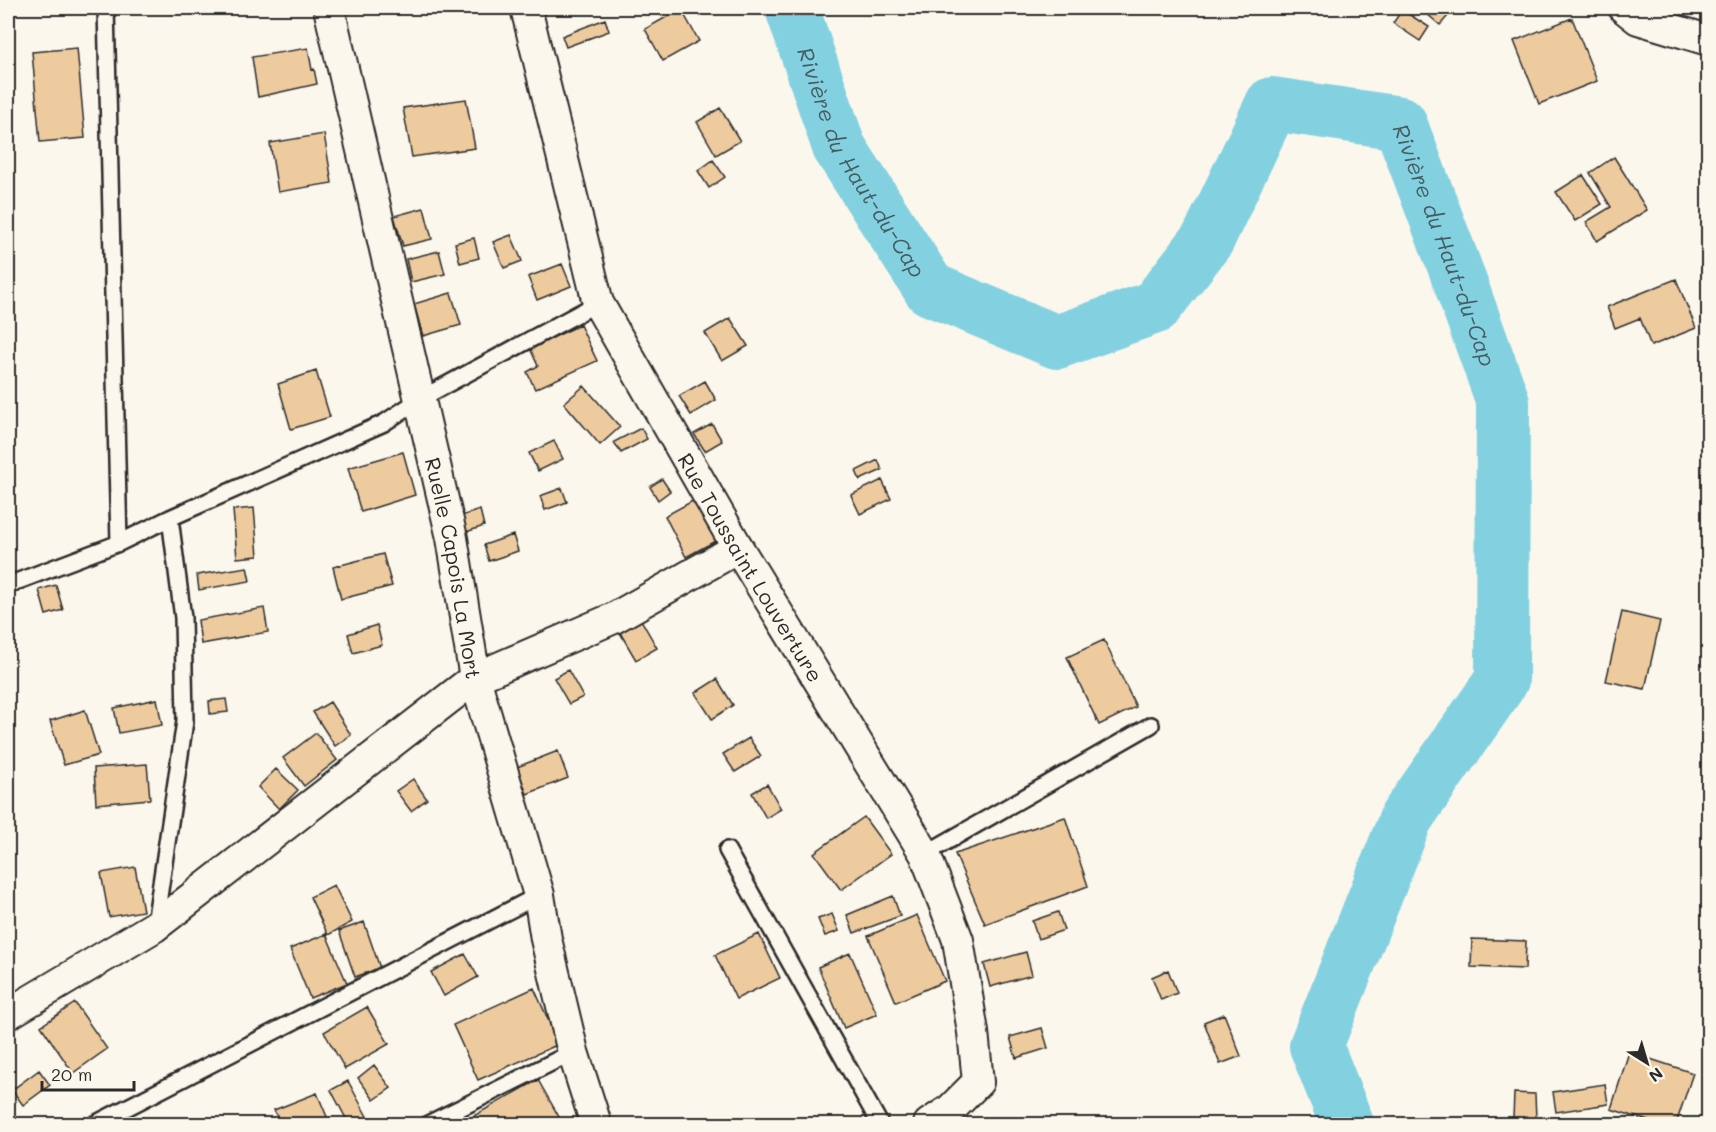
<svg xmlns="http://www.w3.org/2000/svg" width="1716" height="1132" font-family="Mali,sans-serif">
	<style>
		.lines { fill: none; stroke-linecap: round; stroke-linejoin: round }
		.river { stroke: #83d1e0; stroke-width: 54 }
		.building { fill: #eecb9f; stroke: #2b2b2b; stroke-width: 1.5 }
		.service-casing { stroke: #2b2b2b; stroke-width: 20 }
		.minor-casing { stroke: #2b2b2b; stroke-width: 34 }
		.service { stroke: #fbf7ec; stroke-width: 15 }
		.minor { stroke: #fbf7ec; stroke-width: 30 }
		.labels { text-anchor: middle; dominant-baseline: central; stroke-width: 4.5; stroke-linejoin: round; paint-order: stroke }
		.street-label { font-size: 21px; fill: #2b2b2b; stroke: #fbf7ec }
		.water-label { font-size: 22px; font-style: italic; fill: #455d61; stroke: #fbf7ec }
	</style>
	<rect width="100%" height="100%" fill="#fbf7ec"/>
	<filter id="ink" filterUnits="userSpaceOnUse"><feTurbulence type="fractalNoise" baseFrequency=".0167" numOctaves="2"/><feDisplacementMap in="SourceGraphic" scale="12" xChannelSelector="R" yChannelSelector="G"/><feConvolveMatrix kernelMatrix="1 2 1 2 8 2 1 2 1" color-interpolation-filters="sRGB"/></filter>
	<g filter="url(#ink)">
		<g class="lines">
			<path class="river" id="s1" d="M792 8 839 147 930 289 1057 342 1155 307 1208 239 1272 104 1400 123 1455 268 1503 402 1502 680 1406 818 1316 1046 1347 1124"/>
		</g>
		<path class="building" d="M1420 8H1455L1440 25Z
			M681 9 699 41 663 61 645 29Z
			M1402 10 1429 27 1420 41 1393 23Z
			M1572 18 1597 81 1539 104 1514 41Z
			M605 19 609 31 566 47 562 36Z
			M77 48 85 138 40 142 32 52Z
			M308 48 312 70 314 69 317 84 258 97 252 57Z
			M466 99 475 148 412 157 403 108Z
			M720 108 740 141 716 155 697 122Z
			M324 134 332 183 278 192 270 143Z
			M1614 157 1647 210 1597 241 1586 222 1611 207 1590 173Z
			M713 160 725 177 709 188 698 171Z
			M1583 175 1602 204 1575 221 1556 192Z
			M424 208 432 239 403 246 394 216Z
			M511 235 522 261 504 268 493 242Z
			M474 238 479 258 460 263 455 243Z
			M439 251 445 274 411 282 406 259Z
			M562 264 571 286 537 300 528 277Z
			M1676 279 1696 328 1651 346 1640 318 1615 328 1607 307Z
			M451 293 461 325 423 336 414 304Z
			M730 318 748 346 722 361 705 333Z
			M580 325 597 361 535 389 527 372 538 366 530 348Z
			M316 371 330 417 291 429 278 384Z
			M705 381 716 400 691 415 679 396Z
			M584 386 620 427 600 445 564 403Z
			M712 424 722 441 705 451 694 434Z
			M641 428 647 439 621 453 614 442Z
			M554 441 563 459 538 471 529 453Z
			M403 452 415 495 361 512 348 468Z
			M878 460 882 470 860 480 856 471Z
			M662 479 670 491 658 500 650 487Z
			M882 480 891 499 860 514 851 495Z
			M562 488 567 502 545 510 540 496Z
			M698 498 719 539 686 557 665 516Z
			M254 508 258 556 237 558 233 510Z
			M480 510 484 526 466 532 461 516Z
			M513 535 518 551 489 561 484 545Z
			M383 554 392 586 341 599 333 567Z
			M247 567 250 581 199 590 197 575Z
			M56 585 63 610 46 615 39 590Z
			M264 608 268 632 201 644 198 620Z
			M1622 612 1660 621 1645 689 1606 681Z
			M640 618 657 648 636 660 619 631Z
			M377 625 382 645 353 653 348 634Z
			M1104 640 1136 707 1099 725 1067 657Z
			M568 670 583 697 569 704 554 678Z
			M717 679 733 705 712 719 695 693Z
			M157 699 162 725 119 733 114 708Z
			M226 699 228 712 210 714 209 701Z
			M330 702 351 735 335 746 313 712Z
			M85 710 99 755 64 765 50 721Z
			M316 733 337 760 304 786 283 758Z
			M749 738 761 756 735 772 723 754Z
			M558 751 568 778 527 794 517 767Z
			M147 764 150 799 96 804 94 768Z
			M276 769 298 790 279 809 258 787Z
			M413 779 427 799 411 811 396 791Z
			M767 784 781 809 766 818 752 793Z
			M864 817 891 854 841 890 814 853Z
			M1065 817 1088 886 985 924 955 854Z
			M135 867 143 911 109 917 101 873Z
			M334 885 352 922 328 935 310 897Z
			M893 896 900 916 854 933 847 915Z
			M1058 912 1064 930 1038 939 1032 921Z
			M832 914 839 931 825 936 818 919Z
			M917 915 945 981 896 1002 868 936Z
			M364 922 380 968 355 977 339 931Z
			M326 934 347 983 310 998 290 949Z
			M759 934 780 978 736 999 715 955Z
			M1472 939 1526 941 1525 969 1471 967Z
			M1026 952 1032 975 990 987 984 964Z
			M850 953 877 1014 844 1028 818 967Z
			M465 954 478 977 444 996 431 972Z
			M1168 970 1177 993 1161 1000 1152 977Z
			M534 988 559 1044 478 1080 453 1025Z
			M75 1003 107 1049 73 1073 41 1026Z
			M367 1007 389 1044 345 1069 324 1032Z
			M1224 1014 1241 1056 1220 1064 1204 1022Z
			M1042 1028 1048 1048 1016 1058 1010 1037Z
			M1629 1052 1693 1073 1676 1124H1658L1611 1109Z
			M374 1065 391 1088 374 1100 358 1078Z
			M39 1070 50 1085 23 1105 12 1090Z
			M538 1080 559 1117 546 1124H465L463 1122Z
			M348 1081 370 1122 365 1124H349L331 1090Z
			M1605 1084 1608 1104 1556 1112 1553 1092Z
			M317 1093 330 1124H280L274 1110Z
			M1514 1093 1535 1094 1536 1119H1513Z"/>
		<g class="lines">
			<defs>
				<path id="service" d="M106 8 119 543
					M8 585 119 543 170 518 384 423 420 399 598 303
					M727 850 880 1124
					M925 854 1151 725
					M155 924 185 721 183 618 170 518
					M95 1124 539 895
					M428 1124 573 1052"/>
				<g id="minor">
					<path id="s2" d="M329 8 452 538 475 678 539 895 546 939 573 1052 596 1124"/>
					<path id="s3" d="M526 8 598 303 738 548 925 854 958 940 973 1032 978 1082 950 1110 929 1124"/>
					<path d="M1624 8 1638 19 1708 40"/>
					<path d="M8 1014 154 927 475 678 614 618 738 548"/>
				</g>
			</defs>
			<use href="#service" class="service-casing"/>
			<use href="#minor" class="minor-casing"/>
			<use href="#service" class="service"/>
			<use href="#minor" class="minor"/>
		</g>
	</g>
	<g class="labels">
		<g class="street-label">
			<text stroke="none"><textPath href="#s2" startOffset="574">Ruelle Capois La Mort</textPath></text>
			<text stroke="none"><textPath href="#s3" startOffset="609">Rue Toussaint Louverture</textPath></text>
		</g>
		<g class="water-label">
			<text stroke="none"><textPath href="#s1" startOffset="170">Rivière du Haut-du-Cap</textPath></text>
			<text stroke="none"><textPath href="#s1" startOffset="1052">Rivière du Haut-du-Cap</textPath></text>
		</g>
	</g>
	<rect width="1716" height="1132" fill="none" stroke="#fbf7ec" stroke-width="30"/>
	<rect x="15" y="15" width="1686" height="1102" fill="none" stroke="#2b2b2b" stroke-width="2" filter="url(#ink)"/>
	<g transform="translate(1647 1063) rotate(143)" stroke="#fbf7ec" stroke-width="4.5" paint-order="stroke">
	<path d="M0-4.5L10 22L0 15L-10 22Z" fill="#2b2b2b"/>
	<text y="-9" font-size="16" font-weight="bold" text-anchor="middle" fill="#2b2b2b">N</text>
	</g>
	<path d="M42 1081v9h92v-9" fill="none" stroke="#2b2b2b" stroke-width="3"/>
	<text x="51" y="1081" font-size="18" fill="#2b2b2b" stroke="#fbf7ec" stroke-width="4.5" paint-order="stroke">20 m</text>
</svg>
